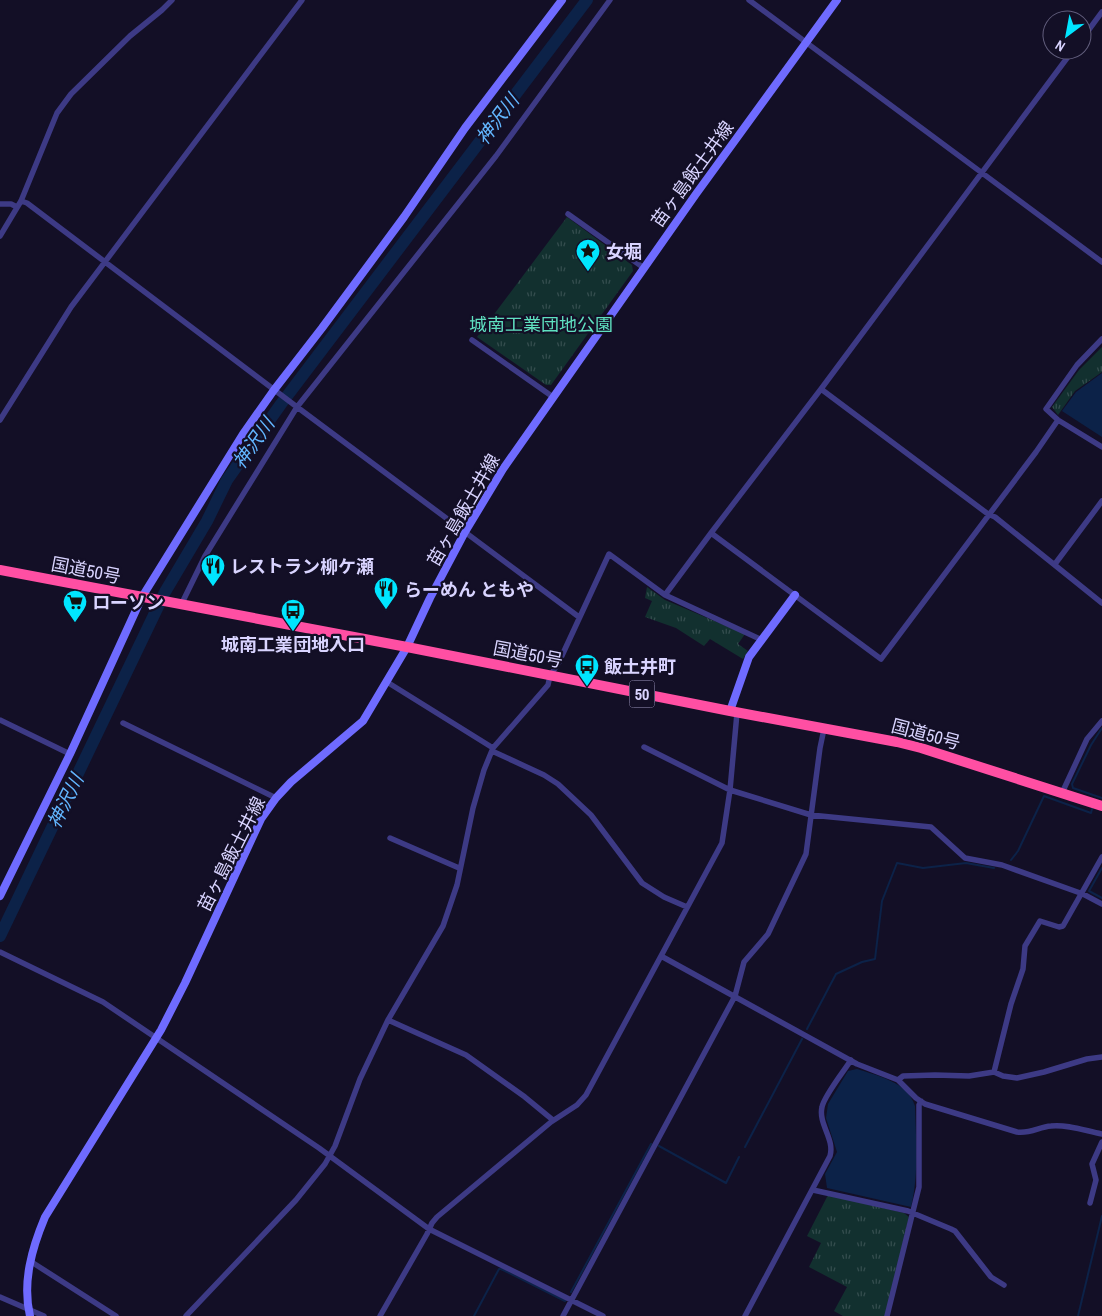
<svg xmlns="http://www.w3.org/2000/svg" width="1102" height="1316" font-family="'Archivo Narrow','Noto Sans JP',sans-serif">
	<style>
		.grass { fill: url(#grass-tufts) }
		.water { fill: #0c2248 }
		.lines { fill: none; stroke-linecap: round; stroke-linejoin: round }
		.stream { stroke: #0c2248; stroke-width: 2 }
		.river { stroke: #0c2248; stroke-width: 12 }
		.street { stroke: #3d3a85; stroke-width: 5.5 }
		.secondary { stroke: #6f6bff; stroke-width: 8 }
		.highway { stroke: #ff4fa3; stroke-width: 10 }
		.labels { text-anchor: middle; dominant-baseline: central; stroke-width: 4.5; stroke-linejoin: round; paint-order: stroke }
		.shield { fill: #130f26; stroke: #9e99be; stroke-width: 1 }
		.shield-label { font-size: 16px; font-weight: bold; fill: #d9d4ff }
		.street-label { font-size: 18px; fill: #d9d4ff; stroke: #130f26 }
		.poi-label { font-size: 18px; font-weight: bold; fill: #d9d4ff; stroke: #130f26; text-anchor: start }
		.park-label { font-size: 18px; fill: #5fe0c0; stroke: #130f26 }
		.water-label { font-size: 19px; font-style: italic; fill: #62b6ff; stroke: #130f26 }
	</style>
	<defs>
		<pattern id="grass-tufts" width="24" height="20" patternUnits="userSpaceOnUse" patternTransform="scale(1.25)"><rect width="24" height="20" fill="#12302f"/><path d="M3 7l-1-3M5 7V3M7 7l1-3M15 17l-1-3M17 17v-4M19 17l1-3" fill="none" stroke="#344d4e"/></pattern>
	</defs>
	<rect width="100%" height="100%" fill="#130f26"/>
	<path class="grass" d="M567 217 632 265 633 271 551 385H546L477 337Z
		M1102 347V372L1075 391 1058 415 1052 407 1079 370Z
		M647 587 665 600 745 634 738 644 748 651 743 659 710 639 704 646 676 628 645 617 652 601 645 598Z
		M828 1195 904 1213 909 1217 885 1316H843L834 1311 847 1287 809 1267 821 1243 807 1236Z"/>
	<path class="water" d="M1102 373V437L1062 411 1076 392Z
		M857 1069C878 1076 908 1082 915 1106 916 1140 919 1174 911 1207L827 1188 825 1174 837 1152 826 1118 828 1104 848 1071Z"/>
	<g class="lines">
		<path class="stream" d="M1102 728 1091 745 1072 784 1073 788 1102 798
			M1011 860 1018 851 1044 796 1091 813 1092 809
			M1102 868 1089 891 1102 898
			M807 1029 836 974 862 962 875 959 882 901 897 863 923 868 966 863 994 868
			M659 1146 726 1183 739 1157
			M745 1147 802 1039
			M571 1292 651 1144
			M474 1316 499 1269H501L565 1301
			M1078 1316 1102 1216"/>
		<path class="river" d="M0 936 165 592 207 521 227 480 281 404 587 0"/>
		<path class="street" d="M749 0 1102 262
			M1082 39 1102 12
			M21 201 27 203 297 407 579 617
			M0 204H11L17 207
			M568 214 644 268
			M0 236 21 201 57 113 71 94 130 36 162 10 172 0
			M1102 339 1077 365 1046 409 1058 420 1102 447
			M472 340 553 397
			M821 389 988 514 995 517 1102 603
			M0 420 71 307 302 0
			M711 533 881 659 1036 452 1058 420
			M1055 564 1102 501
			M665 595 762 640
			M181 605 205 556 297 407 496 156 610 0
			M387 682 493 748
			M0 720 70 754
			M123 723 276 798
			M644 747 730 790 811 815 931 827 965 858 1002 865 1083 894 1102 904
			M492 751 544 775 558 784 591 815 642 883 664 897 687 907
			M1062 793 1087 739 1102 721
			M390 838 459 868
			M0 952 103 1002 319 1148 429 1229 603 1316
			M661 956 857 1064 898 1080 916 1098 925 1104 1017 1132C1030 1134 1039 1127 1051 1126 1067 1124 1086 1131 1102 1134
			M388 1020 466 1055 525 1097 553 1120
			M994 1072 1011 1004 1023 969 1025 946 1040 921 1059 927 1063 926 1102 857
			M898 1080 903 1076 935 1075 969 1076 994 1072 1003 1076 1017 1078 1044 1072 1087 1059 1102 1057
			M813 1190 908 1211 951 1229 955 1231 991 1277 1004 1285
			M1090 1203 1096 1180 1092 1164 1102 1142
			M30 1261 116 1316
			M0 1297 44 1316
			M186 1316 296 1200 325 1164 335 1146 360 1079 388 1020 443 926 457 885 473 808 484 770 493 748 548 685 550 676 559 662 609 554 665 595 711 533 821 389 1073 50
			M380 1316 427 1234 432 1223 437 1217 551 1122 577 1105 586 1095 722 843 730 790 737 713
			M563 1316 735 996 744 962 768 934 806 854 820 748 824 729
			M745 1316 830 1156C835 1139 818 1124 822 1107 824 1096 844 1071 851 1060
			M887 1316 919 1187V1105L921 1101"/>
		<path class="secondary" d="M730 711 749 657 795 595
			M0 896 70 754 142 597 243 434 274 390 322 328 404 217 465 128 562 0
			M30 1316C22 1282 32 1248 45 1217L161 1030 185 983 261 819 276 798 291 782 363 721 407 647 430 598 465 532 503 469 696 194 837 0"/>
		<path class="highway" d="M0 570 407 647 730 711 897 742 921 748 1102 806"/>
	</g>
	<defs>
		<symbol id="sight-pin" viewBox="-11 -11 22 30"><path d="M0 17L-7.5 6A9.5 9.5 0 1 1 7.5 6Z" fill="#00e5ff" stroke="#130f26"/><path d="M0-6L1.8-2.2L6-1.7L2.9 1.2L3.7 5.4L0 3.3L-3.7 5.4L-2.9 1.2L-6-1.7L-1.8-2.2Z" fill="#111"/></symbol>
		<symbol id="restaurant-pin" viewBox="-11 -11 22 30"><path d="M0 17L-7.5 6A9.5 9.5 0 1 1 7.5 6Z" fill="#00e5ff" stroke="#130f26"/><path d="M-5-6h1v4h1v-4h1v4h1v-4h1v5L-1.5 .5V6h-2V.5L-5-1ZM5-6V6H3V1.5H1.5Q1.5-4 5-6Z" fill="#111"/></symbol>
		<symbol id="supermarket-pin" viewBox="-11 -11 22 30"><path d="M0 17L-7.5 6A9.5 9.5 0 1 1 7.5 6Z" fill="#00e5ff" stroke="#130f26"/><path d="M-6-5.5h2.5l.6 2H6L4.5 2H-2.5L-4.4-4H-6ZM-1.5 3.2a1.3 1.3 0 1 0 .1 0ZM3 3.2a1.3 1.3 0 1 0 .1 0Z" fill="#111"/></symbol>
		<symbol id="bus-pin" viewBox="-11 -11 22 30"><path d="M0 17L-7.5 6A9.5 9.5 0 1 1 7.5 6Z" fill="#00e5ff" stroke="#130f26"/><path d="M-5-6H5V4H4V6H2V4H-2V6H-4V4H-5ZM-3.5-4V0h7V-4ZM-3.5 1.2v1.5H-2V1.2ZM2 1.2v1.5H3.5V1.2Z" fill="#111"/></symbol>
	</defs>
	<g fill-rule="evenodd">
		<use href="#sight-pin" x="574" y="237" width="28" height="38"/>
		<use href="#restaurant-pin" x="199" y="552" width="28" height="38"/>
		<use href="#restaurant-pin" x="372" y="575" width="28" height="38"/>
		<use href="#supermarket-pin" x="61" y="588" width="28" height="38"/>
		<use href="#bus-pin" x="279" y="597" width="28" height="38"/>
		<use href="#bus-pin" x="573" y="652" width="28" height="38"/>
	</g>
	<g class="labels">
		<rect class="shield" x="629.5" y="680.5" width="25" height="27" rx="4"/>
		<g class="shield-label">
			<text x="642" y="694">50</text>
		</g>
		<g class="street-label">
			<text transform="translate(692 174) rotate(-54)">苗ヶ島飯土井線</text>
			<text transform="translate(463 510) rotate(-60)">苗ヶ島飯土井線</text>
			<text transform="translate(86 570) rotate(11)">国道50号</text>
			<text transform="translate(528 654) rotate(11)">国道50号</text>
			<text transform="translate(926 734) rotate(15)">国道50号</text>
			<text transform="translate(231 854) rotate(-63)">苗ヶ島飯土井線</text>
		</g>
		<g class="poi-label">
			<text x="606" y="251">女堀</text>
			<text x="230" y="566">レストラン柳ケ瀬</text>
			<text x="404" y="589">らーめん ともや</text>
			<text x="92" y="602">ローソン</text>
			<text x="293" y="644" text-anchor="middle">城南工業団地入口</text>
			<text x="604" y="666">飯土井町</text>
		</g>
		<g class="park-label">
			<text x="541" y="324">城南工業団地公園</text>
		</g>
		<g class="water-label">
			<text transform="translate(497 119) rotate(-53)">神沢川</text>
			<text transform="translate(253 443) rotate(-55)">神沢川</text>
			<text transform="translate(65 801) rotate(-64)">神沢川</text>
		</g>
	</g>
	<g transform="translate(1067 35) rotate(212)"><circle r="24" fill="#130f26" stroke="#625e7d"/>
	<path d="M0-4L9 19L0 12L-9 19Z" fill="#00e5ff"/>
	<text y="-8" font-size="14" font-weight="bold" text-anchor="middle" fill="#d9d4ff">N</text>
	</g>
</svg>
